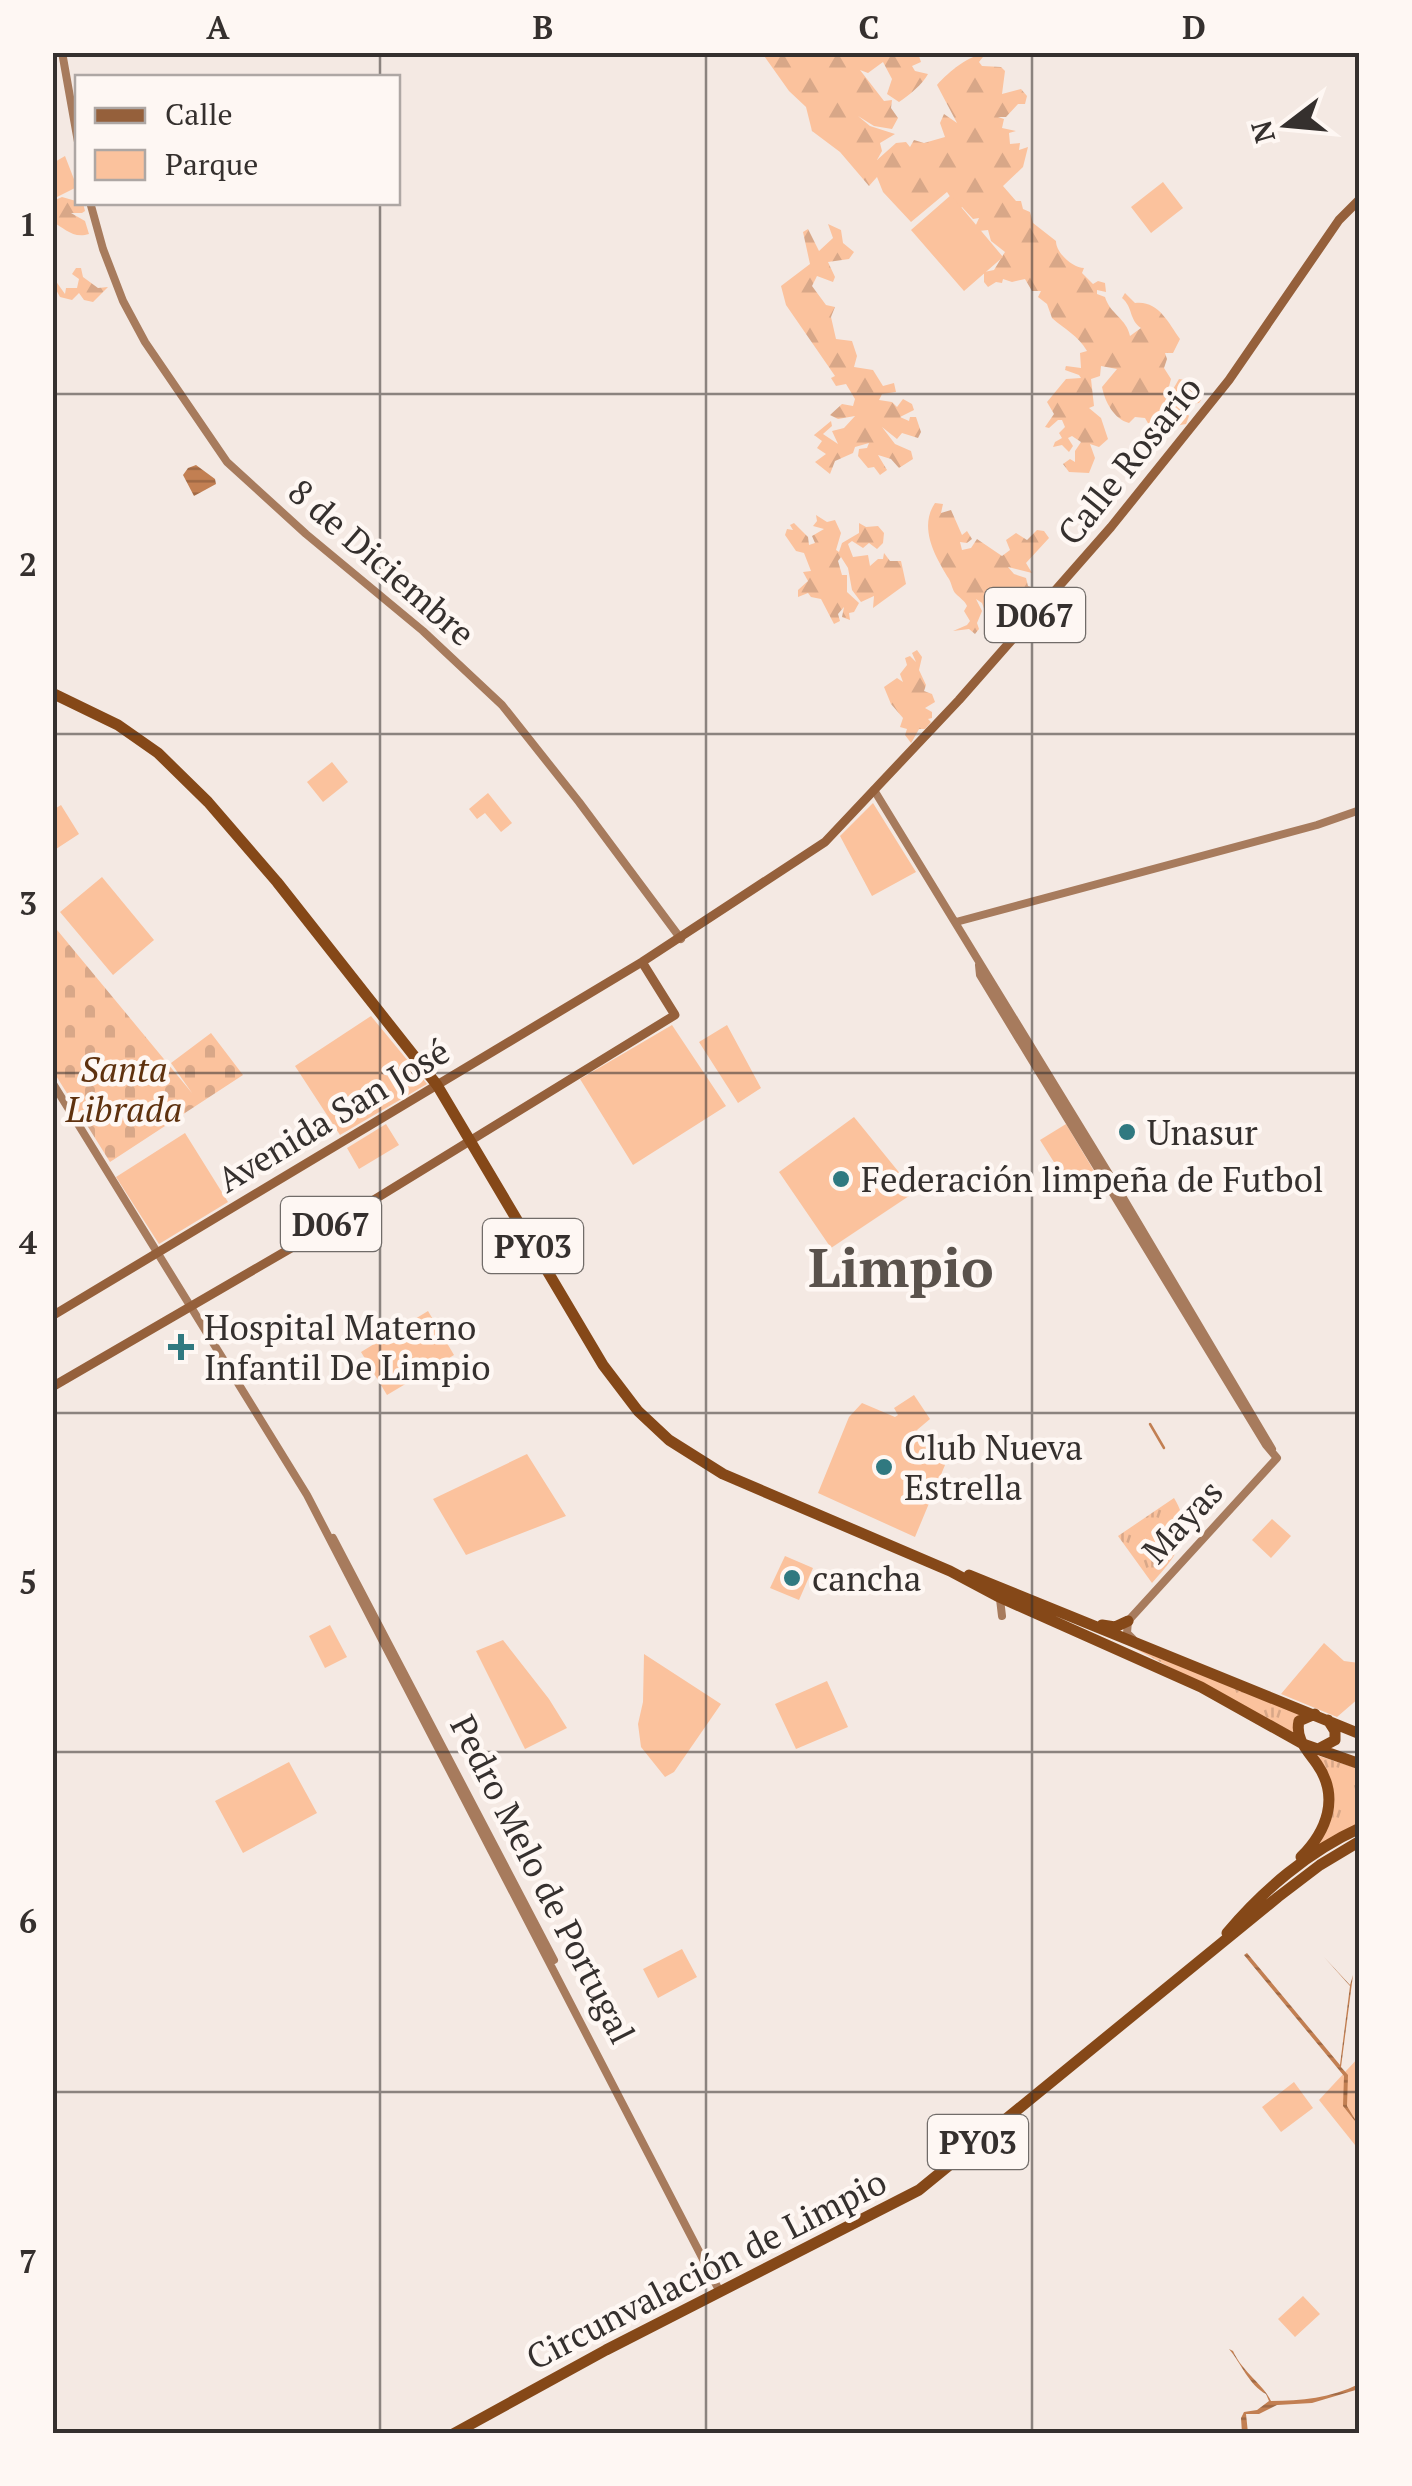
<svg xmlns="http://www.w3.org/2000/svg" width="1412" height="2486" font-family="'PT Serif',serif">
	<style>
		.grass { fill: url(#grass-tufts) }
		.forest { fill: url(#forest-firs) }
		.cemetery { fill: url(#cemetery-stones) }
		.park { fill: #fbc29d }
		.water { fill: url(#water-rules) }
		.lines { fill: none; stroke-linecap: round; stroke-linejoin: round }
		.stream { stroke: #c27f52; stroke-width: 2.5 }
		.secondary { stroke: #a77b5d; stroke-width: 8 }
		.primary { stroke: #95603b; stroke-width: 9 }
		.highway { stroke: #854818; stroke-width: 11 }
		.grid { fill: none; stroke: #35302e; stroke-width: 2.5; stroke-opacity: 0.55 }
		.poi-dot { fill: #307980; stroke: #fef7f3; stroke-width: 4 }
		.labels { text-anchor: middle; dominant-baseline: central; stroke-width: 9; stroke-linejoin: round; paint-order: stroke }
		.shield { fill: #fef7f3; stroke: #716c69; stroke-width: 2.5 }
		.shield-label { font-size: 32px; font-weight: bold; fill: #35302e }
		.street-label { font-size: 35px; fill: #35302e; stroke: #fef7f3 }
		.park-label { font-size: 35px; font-style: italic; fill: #5e310e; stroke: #fef7f3 }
		.poi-label { font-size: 35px; fill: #35302e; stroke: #fef7f3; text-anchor: start }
		.town-label { font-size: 55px; font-weight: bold; fill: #5a524c; stroke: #fef7f3 }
		.neatline { fill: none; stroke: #35302e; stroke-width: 4 }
		.grid-label { font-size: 32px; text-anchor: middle; font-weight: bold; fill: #35302e }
	</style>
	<defs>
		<pattern id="grass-tufts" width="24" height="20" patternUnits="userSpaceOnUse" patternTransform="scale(2.5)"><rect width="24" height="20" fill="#fbc29d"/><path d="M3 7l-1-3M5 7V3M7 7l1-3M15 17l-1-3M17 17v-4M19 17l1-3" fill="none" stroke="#d8a788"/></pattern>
		<pattern id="forest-firs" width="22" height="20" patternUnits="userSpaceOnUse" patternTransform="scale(2.5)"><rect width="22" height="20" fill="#fbc29d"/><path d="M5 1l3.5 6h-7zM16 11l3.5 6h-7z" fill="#d8a788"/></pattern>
		<pattern id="cemetery-stones" width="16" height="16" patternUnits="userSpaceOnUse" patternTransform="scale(2.5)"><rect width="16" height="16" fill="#fbc29d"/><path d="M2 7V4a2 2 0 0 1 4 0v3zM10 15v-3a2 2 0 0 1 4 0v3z" fill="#d8a788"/></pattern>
		<pattern id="water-rules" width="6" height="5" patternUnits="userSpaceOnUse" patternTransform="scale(2.5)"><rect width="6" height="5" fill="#c27f52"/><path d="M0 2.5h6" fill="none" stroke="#9e6844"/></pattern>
	</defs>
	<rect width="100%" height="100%" fill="#f4e9e3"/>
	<path class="grass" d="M1174 1498C1196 1534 1176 1556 1152 1583L1118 1536Z
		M1132 1647 1301 1713 1293 1725V1733Z
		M1316 1755 1359 1769 1360 1824 1314 1848 1329 1822Z"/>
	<path class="forest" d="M762 53H918L921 62 912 66 915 71 928 74C923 84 908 96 899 102L887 94 892 79 883 62 868 73 860 70 884 101 892 100 891 108 898 118 892 129 874 126 858 116 870 126 895 134 880 143 882 151 877 160 896 143 906 142 910 147 914 140 924 143 945 137 940 123 944 114 957 123 937 85C949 71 970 55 986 53L979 62 982 66 1001 67 1005 71 1002 94 1021 89 1027 96 1025 104H1018L1006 117H998L1004 119 1002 128 1016 131 1009 133 1010 144 1020 143 1019 150 1028 147 1023 167 1003 186 1016 201H1021L1023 209 1030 212 1033 223 1056 241C1056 254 1074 268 1084 268L1082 273 1093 284 1098 281 1105 283 1106 292 1097 290V294L1105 297C1110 314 1127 319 1130 336L1141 328C1129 320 1133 307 1122 298L1125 293 1135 303C1158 300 1168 322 1180 339L1173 353H1165L1167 359 1164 368 1171 379 1167 394 1169 396 1179 379 1186 380 1188 387 1193 386 1201 400 1199 403 1179 405 1180 410 1186 411 1189 416 1186 424 1175 426V418L1181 416 1171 411 1172 416 1169 418 1166 414 1163 420 1159 414 1153 415 1152 420 1160 434 1157 439 1145 418 1135 417 1129 423C1114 419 1105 402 1102 387L1117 369 1101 366 1100 376 1091 379 1094 406 1089 408 1101 418 1108 439 1099 447 1090 444 1095 458 1089 473 1069 472 1063 464 1070 459 1075 462V451L1081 442 1072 436 1068 438 1073 446 1069 452 1062 445 1053 447 1055 442 1062 438 1059 433 1065 427 1062 420H1058L1049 428 1045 427 1054 414 1047 402 1066 379 1081 378 1079 375 1065 370 1066 366 1081 368 1080 353 1087 351C1078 335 1064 329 1052 318L1047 304 1038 297 1041 291H1032L1025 279 1012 282 1003 279 1002 283 996 282 988 287 984 282V272L994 270 1005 252 991 241 988 230 979 231 975 227 979 218 973 219 962 207 959 210 947 192 911 222 883 192 877 177 869 186 840 152 812 131 806 107 789 91Z
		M62 197 83 203 85 211 82 213H71L85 221 89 234C73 239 64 228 53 222V201Z
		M828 224 841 230 843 243 854 252 849 259 828 262 835 277 833 282 817 276 812 286 826 305 835 307 831 317 836 339 852 341 857 356 854 367 873 370 883 386 894 383 896 392 882 394 879 400 892 402 897 407 903 399 912 404 914 410 900 417 909 421 910 417H916L921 432 918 438 902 433 897 439 882 427 895 444 911 451 913 459 899 468 891 459 878 455 887 470 880 475 874 467 868 468 858 456 859 449 867 448 869 443 855 447 853 453 835 461 830 474 815 462 826 454 817 448 822 441 814 435 831 421 832 426 823 434 838 444 832 431 844 428 855 416 838 419 830 415 842 404 853 406 855 399 846 384 836 386 831 378 835 376 786 305 781 286 810 264 803 232 808 229 819 251 833 238Z
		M76 268H81L83 277 98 288 108 287 93 302 84 300 79 293 72 300 60 297 55 288V280L65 294 66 288H77L79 279 72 274Z
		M935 503 943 504 941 513 951 510 962 535 967 531 972 539 967 543 960 542 962 550 971 548 977 539 1002 556 1010 550 1006 540 1016 533 1027 540 1037 530 1044 531 1049 538 1026 563 1032 573 1008 567 1014 574 1026 578 1028 586 1044 591 1040 595 1016 589 1009 605 1011 610 1022 615 1009 620 1000 637H994L982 603 976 599 982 611 977 623 979 629 975 634 969 629 953 631 967 625 970 621 964 611 967 606C965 601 960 598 956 594 952 590 952 584 949 579 936 558 918 528 935 503Z
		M816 515 827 522 835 520 841 533 836 550 839 552 842 543 859 533V523L866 527 878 526 884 533 883 543 877 549 869 543 863 548 852 541 848 544 853 557 868 555 870 566 878 559H883L884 553 890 561H901L906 584 873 608 874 596 861 602 852 590 848 568 841 557 838 561 842 575H847V592L859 603 854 612 849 613 850 620 842 617 844 607 838 614 840 621 834 624 821 599 811 597 808 593 798 597V590L808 581 803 572 811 571 804 553 796 551 785 535 787 529 793 530 790 525 794 523 808 537 809 545 815 543 812 536 824 529 813 526 817 521Z
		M917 650 922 657 919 670 926 685 924 691 932 694 935 702 925 708 932 712V718L928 719 931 722 925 729H919L911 743 905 735 907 729 900 727 903 718 891 704 884 687 897 678 903 682 900 674 907 665 905 658 910 656 916 662 912 653Z"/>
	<path class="cemetery" d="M53 925 192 1093 171 1063 211 1033 243 1075 110 1162 53 1071Z"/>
	<path class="park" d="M65 156 77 187 53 199V163Z
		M1163 182 1183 208 1151 233 1131 207Z
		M951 195 1003 257 964 291 911 230Z
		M332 762 348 782 323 802 307 782Z
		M488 793 512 823 501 832 485 813 477 819 469 809Z
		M873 803 916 872 872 896 840 836Z
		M61 805 79 834 53 851V810Z
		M102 877 154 940 113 975 60 912Z
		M371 1016 427 1084 340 1135 295 1066Z
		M672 1025 726 1106 633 1165 580 1079Z
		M727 1025 761 1088 738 1103 699 1042Z
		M854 1117 915 1192 831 1248 779 1172Z
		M386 1124 399 1145 359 1169 347 1148Z
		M1066 1124 1094 1171 1069 1186 1040 1140Z
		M185 1133 228 1202 159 1244 116 1177Z
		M428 1311 454 1355 387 1395 361 1352Z
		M914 1395 930 1419 917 1430 945 1465 915 1537 818 1493 849 1417 862 1403 895 1417 898 1415 894 1408Z
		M527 1454 566 1516 466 1555 433 1499Z
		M1272 1519 1291 1536 1271 1558 1252 1540Z
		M785 1556 813 1568 799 1600 770 1588Z
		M330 1625 347 1657 325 1668 309 1636Z
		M503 1640 549 1699 567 1728 525 1749 476 1651Z
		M1324 1643 1344 1661 1359 1663V1698L1337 1717 1281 1694Z
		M644 1654 721 1704 674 1772 665 1777 641 1747 638 1724 643 1702Z
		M827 1681 848 1727 796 1749 775 1704Z
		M289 1762 317 1813 243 1853 215 1801Z
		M682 1949 697 1977 658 1998 643 1969Z
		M1359 2057V2150L1319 2100Z
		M1294 2082 1313 2108 1281 2132 1262 2107Z
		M1303 2296 1320 2314 1295 2337 1278 2319Z"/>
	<path class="water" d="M196 465 215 479 216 484 194 496 183 475 188 468Z
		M1247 1953 1340 2065 1350 1986 1324 1957 1350 1985 1353 1975 1341 2067 1348 2075 1347 2106 1359 2126 1343 2106 1344 2076 1244 1955Z
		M1229 2349 1233 2351C1243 2373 1264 2385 1271 2401 1301 2401 1331 2398 1359 2384V2389L1312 2403 1277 2405 1259 2414H1246L1248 2433H1242L1241 2418 1244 2412 1257 2410 1269 2401 1266 2394C1249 2385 1241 2363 1229 2349Z"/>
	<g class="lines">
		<path class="stream" d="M1150 1424 1164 1448"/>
		<path class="secondary" d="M62 52 78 142
			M90 202 103 249 123 301 145 342 227 462 306 534 423 631 502 705 579 802 681 939
			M874 790 1109 1174 1272 1449
			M956 922 1317 825 1360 810
			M979 965 980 975 1266 1445 1277 1458 1128 1621 1127 1633 1133 1639
			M52 1082 307 1495 720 2292
			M333 1538 554 1960
			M1000 1599 1002 1616"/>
		<path class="primary" d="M52 1316 642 962 825 842 959 700 1111 527 1229 380 1339 220 1360 199
			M52 1387 372 1201 675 1015 642 962"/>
		<path class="highway" d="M52 693 118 725 158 753 208 802 277 882 437 1085 603 1365 638 1411 669 1440 723 1474 950 1571 997 1596 1201 1687 1303 1744 1360 1764
			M969 1575 1360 1734
			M1102 1625 1115 1627 1128 1621
			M1320 1748 1335 1740V1731L1328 1720
			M1301 1857C1327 1831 1340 1797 1317 1764 1307 1750 1295 1739 1299 1721L1315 1714
			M1227 1933C1262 1891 1309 1851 1360 1828
			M453 2434 606 2350 919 2190 1278 1897 1320 1865 1360 1841"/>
	</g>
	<path class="grid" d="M380 52V78M706 52V2434M1032 52V2434M380 202V2434M52 394H1360M52 734H1360M52 1073H1360M52 1413H1360M52 1752H1360M52 2092H1360"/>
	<g class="poi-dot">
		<circle cx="1127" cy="1132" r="10"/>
		<circle cx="841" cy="1179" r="10"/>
		<path d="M176 1332h10v10h10v10h-10v10h-10v-10h-10v-10h10z"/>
		<circle cx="884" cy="1467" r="10"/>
		<circle cx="792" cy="1578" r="10"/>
	</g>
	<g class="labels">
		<g class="shield">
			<rect x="985" y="588" width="100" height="54" rx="8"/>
			<rect x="281" y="1197" width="100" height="54" rx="8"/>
			<rect x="483" y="1219" width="100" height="54" rx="8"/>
			<rect x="928" y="2115" width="100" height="54" rx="8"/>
		</g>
		<g class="shield-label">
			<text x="1035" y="615">D067</text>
			<text x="331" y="1224">D067</text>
			<text x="533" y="1246">PY03</text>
			<text x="978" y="2142">PY03</text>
		</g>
		<g class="street-label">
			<text transform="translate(1129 460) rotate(-51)">Calle Rosario</text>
			<text transform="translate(382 562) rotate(41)">8 de Diciembre</text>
			<text transform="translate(333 1115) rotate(-31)">Avenida San José</text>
			<text transform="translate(1182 1521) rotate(-47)">Mayas</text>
			<text transform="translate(543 1879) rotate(63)">Pedro Melo de Portugal</text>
			<text transform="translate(706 2269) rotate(-27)">Circunvalación de Limpio</text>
		</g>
		<g class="park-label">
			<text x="124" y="1069">Santa<tspan x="124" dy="40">Librada</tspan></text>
		</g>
		<g class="poi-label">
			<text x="1147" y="1132">Unasur</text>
			<text x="861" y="1179">Federación limpeña de Futbol</text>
			<text x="204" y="1327">Hospital Materno<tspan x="204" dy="40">Infantil De Limpio</tspan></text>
			<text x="904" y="1447">Club Nueva<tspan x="904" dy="40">Estrella</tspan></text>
			<text x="812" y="1578">cancha</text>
		</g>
		<g class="town-label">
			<text x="901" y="1266">Limpio</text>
		</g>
	</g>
	<rect width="1412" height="2486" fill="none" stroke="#fef7f3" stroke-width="110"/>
	<rect x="75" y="75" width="325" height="130" fill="#fef7f3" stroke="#aea7a4" stroke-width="2.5"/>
	<rect x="95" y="108" width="50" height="15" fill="#95603b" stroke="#aea7a4" stroke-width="2.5"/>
	<text x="165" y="125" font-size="30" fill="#35302e">Calle</text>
	<rect x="95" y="150" width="50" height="30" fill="#fbc29d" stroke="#aea7a4" stroke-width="2.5"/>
	<text x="165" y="175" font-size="30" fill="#35302e">Parque</text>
	<g transform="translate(1287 125) rotate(254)" stroke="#fef7f3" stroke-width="8" paint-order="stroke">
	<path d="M0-8L18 38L0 25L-18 38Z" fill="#35302e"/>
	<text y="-15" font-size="28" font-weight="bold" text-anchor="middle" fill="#35302e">N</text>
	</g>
	<rect x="55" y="55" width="1302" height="2376" class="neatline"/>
	<g class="grid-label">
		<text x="218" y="39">A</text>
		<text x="543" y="39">B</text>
		<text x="869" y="39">C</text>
		<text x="1194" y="39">D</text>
		<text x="28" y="236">1</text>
		<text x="28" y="576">2</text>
		<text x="28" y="915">3</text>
		<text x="28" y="1254">4</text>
		<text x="28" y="1594">5</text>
		<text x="28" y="1933">6</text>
		<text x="28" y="2273">7</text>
	</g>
</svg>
